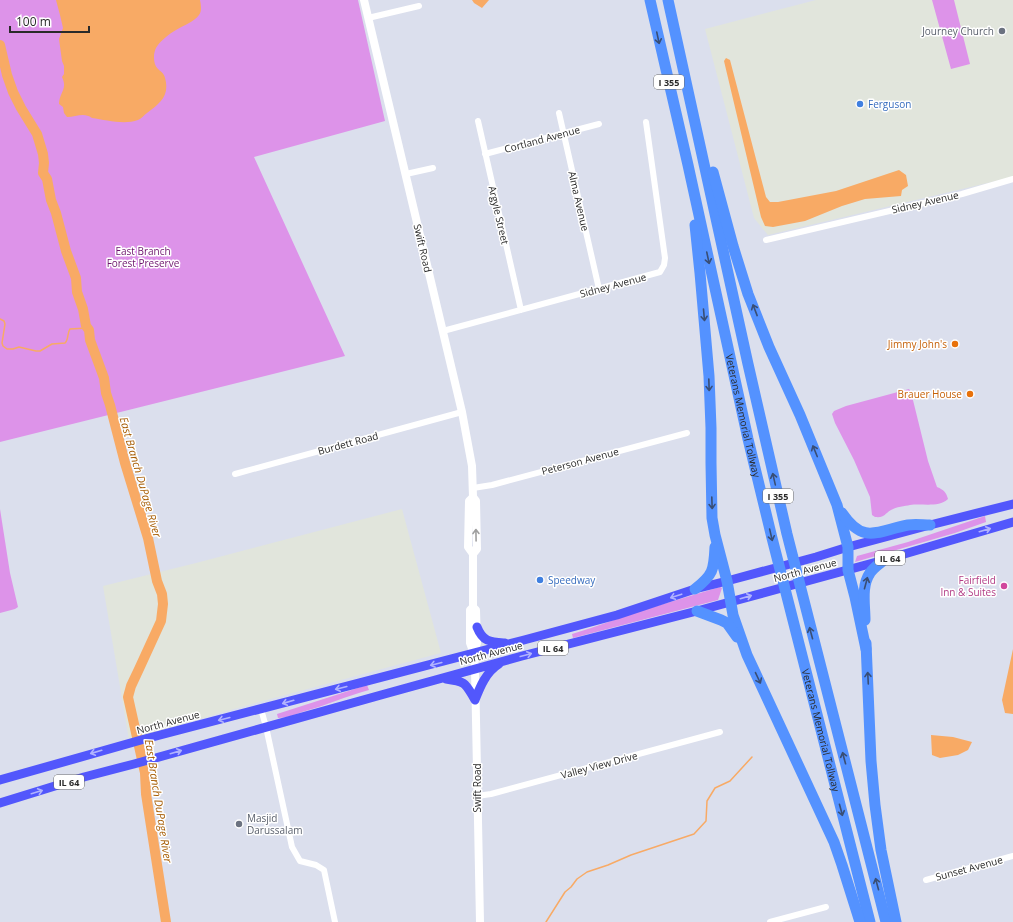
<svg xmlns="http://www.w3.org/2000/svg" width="1013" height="922" font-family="'Open Sans',sans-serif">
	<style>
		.industrial { fill: #e1e5dc }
		.green { fill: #dd93e9 }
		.water { fill: #f8aa65 }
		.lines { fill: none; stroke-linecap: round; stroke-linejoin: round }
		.stream { stroke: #f8aa65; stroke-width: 1.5 }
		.river { stroke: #f8aa65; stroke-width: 10 }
		.street { stroke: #fff; stroke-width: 6 }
		.secondary { stroke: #fff; stroke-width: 8 }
		.primary { stroke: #5257fc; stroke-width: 9 }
		.highway { stroke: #5492ff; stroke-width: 11 }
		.oneway { stroke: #394e75 }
		.oneway2 { stroke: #b1b3fe }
		.oneway3 { stroke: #9f9f9f }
		.worship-dot { fill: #6b7280; stroke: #fff; stroke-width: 1.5 }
		.shop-dot { fill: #3f7fe0; stroke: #fff; stroke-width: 1.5 }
		.food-dot { fill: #e8710a; stroke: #fff; stroke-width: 1.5 }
		.hotel-dot { fill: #d1479c; stroke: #fff; stroke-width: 1.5 }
		.labels { text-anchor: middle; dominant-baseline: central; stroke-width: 3; stroke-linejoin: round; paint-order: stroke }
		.shield { fill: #fff; stroke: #6a6a6a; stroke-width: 1 }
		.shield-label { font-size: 9px; font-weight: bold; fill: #2a2a2a }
		.worship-label { font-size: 10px; fill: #5b616d; stroke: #fff; text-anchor: end }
		.shop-label { font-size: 10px; fill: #366cbe; stroke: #fff; text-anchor: start }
		.street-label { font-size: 10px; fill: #2a2a2a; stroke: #fff }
		.park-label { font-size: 10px; fill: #6d146d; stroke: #fff }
		.food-label { font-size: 10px; fill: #c56008; stroke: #fff; text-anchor: end }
		.hotel-label { font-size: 10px; fill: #b23c85; stroke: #fff; text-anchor: end }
		.water-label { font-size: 11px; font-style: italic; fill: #a65c03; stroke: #fff }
	</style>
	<rect width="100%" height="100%" fill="#dbdfed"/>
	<path class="industrial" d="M816 0H1013V177L768 235 754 218 705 29Z
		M402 509 441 653 234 709 129 740 103 586 196 563Z"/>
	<path class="green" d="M0 0H358L385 121 254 157 345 356 0 442Z
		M932 0H954L970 64 951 69Z
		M909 389 911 392 928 461 937 487C944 490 946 492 948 499 938 508 922 503 910 505 905 506 896 507 891 510 884 514 885 518 875 517L872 515 870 497 854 460 835 423 832 414 834 411 846 406Z
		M0 509 10 573 18 607 15 609 0 613Z
		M985 516 986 522 955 533 855 562 857 556 908 542Z
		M720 587 722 588 718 600 573 638 572 634 591 628 640 611Z
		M367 685 369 690C346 696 325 706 302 712 294 715 286 718 278 718L277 714Z"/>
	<path class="water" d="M56 0H200C201 5 202 11 199 15 194 22 184 25 176 30 170 33 159 42 156 48 153 54 153 64 158 69 161 72 164 73 165 78 170 96 160 103 147 113 144 115 141 119 138 120 124 125 106 120 92 118 84 112 76 117 67 117L64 113 63 107 59 104C59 93 68 89 62 77L64 74V66L62 61 59 39 63 28 60 15Z
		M472 0H489L482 8 474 3Z
		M726 58 730 60 766 197 770 202H778L836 191 899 170 906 175 908 186 902 190 901 196 865 199 842 206 805 221 773 227 765 226 761 217 724 61Z
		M1013 649V714L1005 713 1002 700Z
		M931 735 953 737 972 742 968 750 958 755 940 758 932 755Z"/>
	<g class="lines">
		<path class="stream" d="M0 319 4 321 5 324 2 343 3 346 7 349H13L19 347 36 351H40L52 344 65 343C69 339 67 333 70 329L87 328
			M546 922 565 892 571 887 577 879 587 872 608 865 631 855 694 834 706 821 707 801 715 788 730 781 752 757"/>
		<path class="river" d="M0 45 7 75 13 92 21 108 37 134 43 154 44 163 43 173 47 179 51 200 56 213 66 251 76 278 77 292 83 309 86 326 89 330 90 340 104 378 106 393 110 405 125 463 148 538 157 581 162 594 163 604 161 621 139 669 131 686 128 697 145 773 146 794 166 922"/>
		<path class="street" d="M368 18 419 6
			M559 113 599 289
			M478 121 521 310
			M485 154 599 124
			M406 174 433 168
			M766 240 962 194 1013 179
			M443 331 660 272 664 265 665 258 646 122
			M235 474 462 412
			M473 488 492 485 687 433
			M261 709 266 727 292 847 300 861 316 865 324 870 335 922
			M477 796 491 794 720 732
			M926 880 1013 856
			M770 922 826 907"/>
		<path class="secondary" d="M364 0 414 210 462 412 472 466 473 497 476 501 477 549 473 554
			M473 497 469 501 468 547 473 554V607L476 610 477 643 474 654
			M473 607 470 610V643L474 654 475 669 480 922"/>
		<path class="primary" d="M477 627C483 642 490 642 505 643
			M446 679C467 682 465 683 475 700
			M475 700C480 687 486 672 499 664
			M0 780 141 740 524 640 617 615 695 589 727 581 816 557 848 547 930 525 1013 504
			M0 803 84 777 134 764 381 695 522 656 697 611 884 560 1013 522"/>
		<g class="highway">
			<path id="s1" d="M650 0 688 165 748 439 772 538 870 922"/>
			<path d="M668 0 748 364 787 534 886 922"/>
			<path d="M713 172 733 246 748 294 769 347 800 415 837 505 848 547V570L855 597 866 649"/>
			<path d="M695 225 700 273 709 376 711 428V463L712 518 715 535 727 581 733 615 747 655 834 842 842 865 860 922"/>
			<path d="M842 513C864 545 877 531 908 525 915 524 923 525 930 525"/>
			<path d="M695 589C713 575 714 570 715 547"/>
			<path d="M697 611 721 620 727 623 737 637"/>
			<path d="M865 620C865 605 861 586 870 573 873 568 879 564 884 560"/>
			<path d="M866 643 871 761 875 805 881 850 896 922"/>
		</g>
	</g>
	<defs><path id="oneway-shaft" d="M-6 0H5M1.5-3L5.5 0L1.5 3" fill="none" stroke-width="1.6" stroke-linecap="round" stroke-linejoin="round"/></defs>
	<g class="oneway">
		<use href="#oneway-shaft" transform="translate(658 38) rotate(78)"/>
		<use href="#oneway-shaft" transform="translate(708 258) rotate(78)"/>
		<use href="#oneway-shaft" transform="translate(755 310) rotate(-111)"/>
		<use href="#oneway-shaft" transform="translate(704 315) rotate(85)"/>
		<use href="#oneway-shaft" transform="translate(709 385) rotate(88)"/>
		<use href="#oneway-shaft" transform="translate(815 451) rotate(-112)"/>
		<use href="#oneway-shaft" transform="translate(774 479) rotate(-103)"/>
		<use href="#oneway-shaft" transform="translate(712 503) rotate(88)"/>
		<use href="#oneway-shaft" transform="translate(771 535) rotate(77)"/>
		<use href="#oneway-shaft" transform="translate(866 583) rotate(-75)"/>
		<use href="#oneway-shaft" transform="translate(811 633) rotate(-105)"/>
		<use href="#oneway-shaft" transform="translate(758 678) rotate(65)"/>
		<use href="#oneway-shaft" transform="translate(868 678) rotate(-93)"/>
		<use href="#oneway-shaft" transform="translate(844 758) rotate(-105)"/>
		<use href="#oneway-shaft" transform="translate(841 810) rotate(75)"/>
		<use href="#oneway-shaft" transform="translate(877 884) rotate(-105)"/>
	</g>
	<g class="oneway2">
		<use href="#oneway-shaft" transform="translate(985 530) rotate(-16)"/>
		<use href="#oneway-shaft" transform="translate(676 596) rotate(162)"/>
		<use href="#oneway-shaft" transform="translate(746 597) rotate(-16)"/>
		<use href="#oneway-shaft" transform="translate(526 655) rotate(-15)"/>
		<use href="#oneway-shaft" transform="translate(436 664) rotate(166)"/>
		<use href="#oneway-shaft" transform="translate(341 688) rotate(166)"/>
		<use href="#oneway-shaft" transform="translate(288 702) rotate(164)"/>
		<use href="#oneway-shaft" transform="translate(224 719) rotate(166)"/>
		<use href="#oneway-shaft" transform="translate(96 752) rotate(164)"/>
		<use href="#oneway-shaft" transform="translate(176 752) rotate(-16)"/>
		<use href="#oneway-shaft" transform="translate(37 792) rotate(-17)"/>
	</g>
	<use class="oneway3" href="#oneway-shaft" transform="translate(476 535) rotate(-91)"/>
	<g class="worship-dot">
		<circle cx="1002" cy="31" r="4"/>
		<circle cx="239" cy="824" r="4"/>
	</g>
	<g class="shop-dot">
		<circle cx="860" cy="104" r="4"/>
		<circle cx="540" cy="580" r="4"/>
	</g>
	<g class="food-dot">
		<circle cx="955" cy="344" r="4"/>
		<circle cx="970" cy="394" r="4"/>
	</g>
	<circle class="hotel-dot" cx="1004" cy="586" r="4"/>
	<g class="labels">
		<g class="shield">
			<rect x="654" y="75" width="30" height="14" rx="3"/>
			<rect x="763" y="489" width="30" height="14" rx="3"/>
			<rect x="875" y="551" width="30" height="14" rx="3"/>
			<rect x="538" y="641" width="30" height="14" rx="3"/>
			<rect x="54" y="775" width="30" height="14" rx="3"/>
		</g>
		<g class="shield-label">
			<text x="669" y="82">I 355</text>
			<text x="778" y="496">I 355</text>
			<text x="890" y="558">IL 64</text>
			<text x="553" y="648">IL 64</text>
			<text x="69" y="782">IL 64</text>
		</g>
		<g class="worship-label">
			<text x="994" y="31">Journey Church</text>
			<text x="247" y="818" text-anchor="start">Masjid<tspan x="247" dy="12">Darussalam</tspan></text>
		</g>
		<g class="shop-label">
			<text x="868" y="104">Ferguson</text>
			<text x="548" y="580">Speedway</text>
		</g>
		<g class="street-label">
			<text transform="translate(542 139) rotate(-15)">Cortland Avenue</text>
			<text transform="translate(579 201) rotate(77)">Alma Avenue</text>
			<text transform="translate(925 202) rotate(-13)">Sidney Avenue</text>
			<text transform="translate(499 215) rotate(77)">Argyle Street</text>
			<text transform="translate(423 248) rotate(77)">Swift Road</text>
			<text transform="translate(613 285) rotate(-15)">Sidney Avenue</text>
			<text stroke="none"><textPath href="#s1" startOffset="426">Veterans Memorial Tollway</textPath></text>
			<text transform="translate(348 443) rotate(-15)">Burdett Road</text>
			<text transform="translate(580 461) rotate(-15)">Peterson Avenue</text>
			<text transform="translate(805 570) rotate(-15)">North Avenue</text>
			<text transform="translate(491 653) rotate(-15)">North Avenue</text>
			<text transform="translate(168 722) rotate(-15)">North Avenue</text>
			<text stroke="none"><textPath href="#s1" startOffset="750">Veterans Memorial Tollway</textPath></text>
			<text transform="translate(599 765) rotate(-15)">Valley View Drive</text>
			<text transform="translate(477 788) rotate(-90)">Swift Road</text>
			<text transform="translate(969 868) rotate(-15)">Sunset Avenue</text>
		</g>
		<g class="park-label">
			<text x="143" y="251">East Branch<tspan x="143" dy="12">Forest Preserve</tspan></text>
		</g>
		<g class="food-label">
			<text x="947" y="344">Jimmy John's</text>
			<text x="962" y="394">Brauer House</text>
		</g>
		<g class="hotel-label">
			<text x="996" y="580">Fairfield<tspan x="996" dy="12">Inn &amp; Suites</tspan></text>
		</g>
		<g class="water-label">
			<text transform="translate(141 477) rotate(74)">East Branch DuPage River</text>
			<text transform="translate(159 801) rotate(81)">East Branch DuPage River</text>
		</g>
	</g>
	<path d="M10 26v6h79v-6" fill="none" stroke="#2a2a2a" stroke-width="2"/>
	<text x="16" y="26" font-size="12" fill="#2a2a2a" stroke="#ffffff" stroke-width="3" paint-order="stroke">100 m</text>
</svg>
